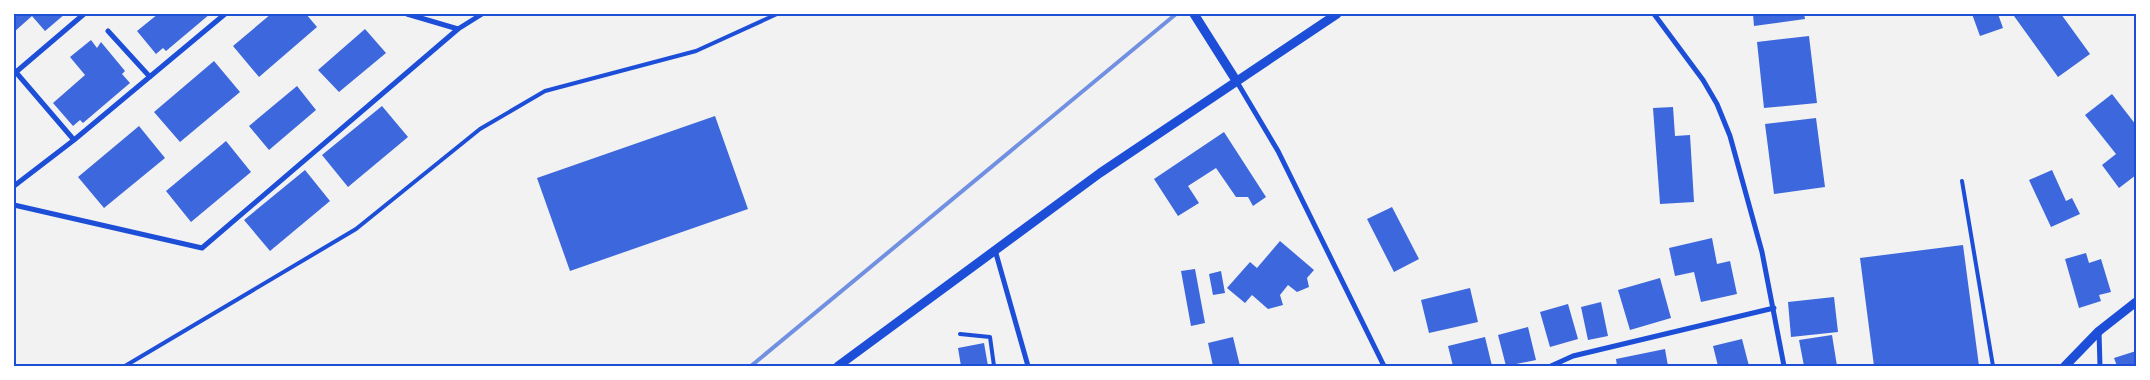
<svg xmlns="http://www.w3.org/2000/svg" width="2150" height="380" font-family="'Varela Round',sans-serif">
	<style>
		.building { fill: #3d67dc }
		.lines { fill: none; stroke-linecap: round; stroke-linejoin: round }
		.service { stroke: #1d4ed8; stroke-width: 4 }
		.minor { stroke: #1d4ed8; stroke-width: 5 }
		.tertiary { stroke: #1d4ed8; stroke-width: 9 }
		.rail { stroke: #7290e2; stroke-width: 4 }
		.neatline { fill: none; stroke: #1d4ed8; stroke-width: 2 }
	</style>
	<rect width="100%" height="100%" fill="#f2f2f2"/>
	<path class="building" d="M14 14H65L45 31 32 16 14 32Z
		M158 14H210L166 51 163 48 156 54 137 31Z
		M271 14H306L317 27 259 77 233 46Z
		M1753 14H1804L1805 19 1754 26Z
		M1972 14H1998L2003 28 1980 36Z
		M2016 14H2061L2090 54 2058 77 2014 16Z
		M365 29 386 53 339 92 318 70Z
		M1809 36 1817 103 1764 108 1757 42Z
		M91 40 97 48 101 42 125 71 122 74 130 83 83 123 80 120 73 126 53 103 85 75 70 57Z
		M214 61 240 92 180 142 154 112Z
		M297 86 316 110 269 150 249 126Z
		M2112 94 2136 125V144L2134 146 2136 150V175L2119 188 2102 165 2116 154 2085 115Z
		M382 106 408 137 348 187 322 155Z
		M1673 107 1675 136 1690 135 1694 202 1660 204 1653 108Z
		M715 116 748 209 570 271 537 178Z
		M1816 118 1825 187 1774 194 1765 124Z
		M139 126 165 158 104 208 78 177Z
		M1224 132 1266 197 1253 206 1248 197H1236L1216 168 1188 186 1199 203 1178 216 1154 179Z
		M226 141 251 172 191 222 166 191Z
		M305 170 330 201 270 251 244 220Z
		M2052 170 2066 201 2072 198 2080 214 2051 227 2029 180Z
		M1392 207 1419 259 1394 272 1367 219Z
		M1712 238 1717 264 1730 261 1737 294 1701 302 1694 272 1675 276 1669 248Z
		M1280 241 1314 270 1307 278 1309 287 1297 292 1288 285 1280 295 1283 305 1268 309 1252 295 1245 303 1227 288 1250 262 1257 268Z
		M1963 245 1979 366H1874L1860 258Z
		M2086 253 2089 263 2101 259 2111 292 2099 295 2101 301 2079 308 2065 259Z
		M1195 269 1205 323 1191 326 1181 271Z
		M1221 271 1225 293 1213 295 1209 274Z
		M1660 278 1671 318 1630 330 1618 290Z
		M1470 288 1478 322 1429 333 1421 300Z
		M1834 297 1838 332 1791 337 1788 302Z
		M1601 302 1608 336 1588 340 1581 307Z
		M1568 304 1578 339 1550 347 1540 312Z
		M1528 327 1536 360 1506 366 1498 335Z
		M1832 335 1837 366H1804L1799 340Z
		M1233 337 1240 366H1213L1208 343Z
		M1485 337 1492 366H1453L1448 346Z
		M1742 339 1749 366H1718L1713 346Z
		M984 343 988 366H961L958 348Z
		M1665 349 1668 366H1617L1616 359Z
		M2136 351V366H2117L2114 358Z"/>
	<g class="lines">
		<path class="service" d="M1962 181 1993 366
			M960 334 990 337 994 366
			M125 366 356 229 480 129 545 91 696 51 777 14"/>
		<path class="minor" d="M407 14 458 29
			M1654 14 1703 80 1717 104 1730 136 1762 252 1784 366
			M108 31 150 77
			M14 70 74 140 14 186
			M16 72 84 14
			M1237 82 1278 151 1384 366
			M74 140 225 14
			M14 205 202 248 458 29 482 14
			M995 250 1028 366
			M2099 332 2100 366
			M1551 366 1573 356 1774 308"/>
		<path class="tertiary" d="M1194 14 1237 82
			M838 366 1100 173 1337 14
			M2065 366 2099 331 2136 302"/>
		<path class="rail" d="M751 366 1176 14"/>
	</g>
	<rect width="2150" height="380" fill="none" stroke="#ffffff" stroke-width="30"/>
	<rect x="15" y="15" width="2120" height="350" class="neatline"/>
</svg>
